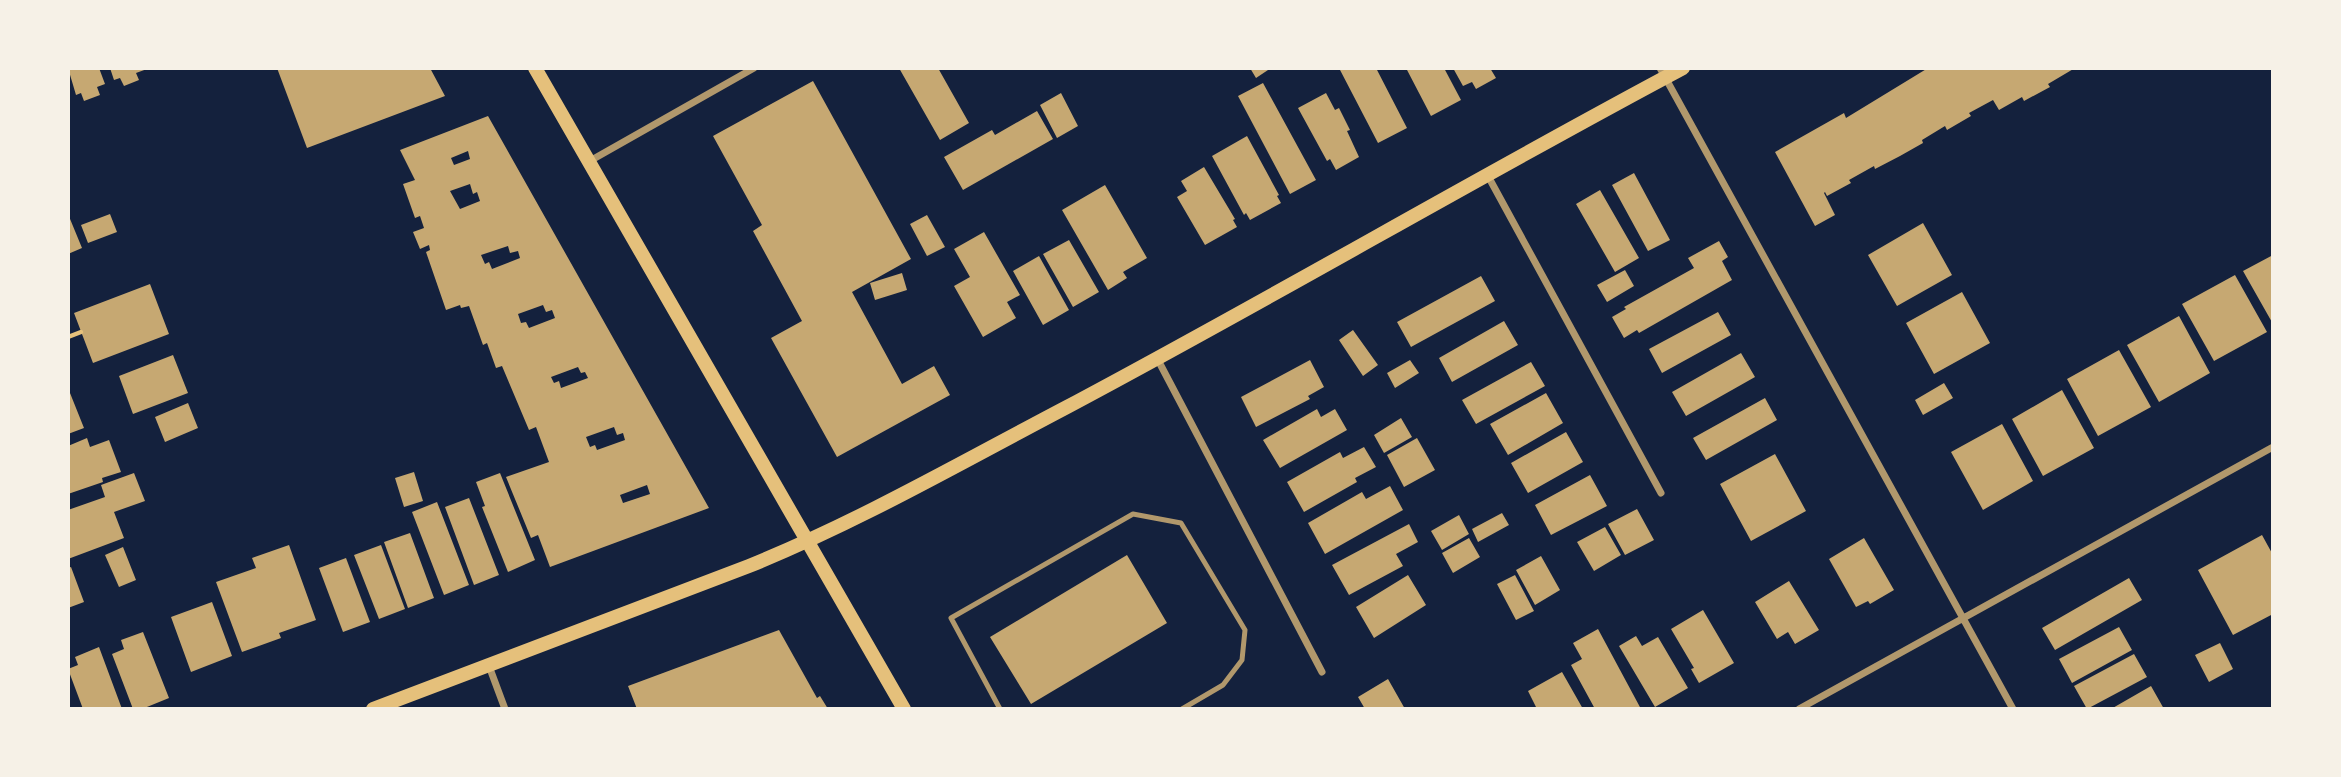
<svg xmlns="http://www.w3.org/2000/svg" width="2341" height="777" font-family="Manrope,sans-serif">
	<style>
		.building { fill: #c6a872; fill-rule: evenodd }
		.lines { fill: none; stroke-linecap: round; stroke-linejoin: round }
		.path { stroke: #e5c07b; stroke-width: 4.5 }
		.service { stroke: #b1986c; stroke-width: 5 }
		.minor { stroke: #b1986c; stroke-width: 7 }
		.secondary { stroke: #e5c07b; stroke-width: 14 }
	</style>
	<rect width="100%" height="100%" fill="#14213d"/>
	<path class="building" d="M68 68H99L105 84 97 87 100 95 84 101 81 93 76 95Z
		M110 68H147V69L136 73 139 80 124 86 120 78 114 80Z
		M277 68H430L445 96 307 148Z
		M899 68H938L969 123 940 140Z
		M1250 68H1271L1256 78Z
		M1339 68H1376L1407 128 1378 143Z
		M1406 68H1444L1461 100 1431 116Z
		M1453 68H1490L1496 78 1476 89 1472 82 1463 86Z
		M1928 68H2075L2048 84 2050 87 2024 101 2022 97 1999 110 1993 100 1969 113 1971 116 1947 130 1945 126 1922 140 1923 143 1900 156 1875 169 1874 166 1849 180 1851 183 1827 196 1825 192 1824 193 1835 215 1815 226 1775 152 1844 113 1846 118Z
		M813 81 911 259 852 292 902 384 934 366 950 395 837 457 771 338 802 321 753 231 762 225 713 136Z
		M1263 83 1316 180 1290 194 1238 96Z
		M1061 93 1078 126 1057 138 1040 105Z
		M1326 93 1335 110 1339 108 1350 130 1347 131 1359 157 1336 170 1330 159 1327 161 1298 108Z
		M1037 111 1053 139 963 190 944 157 992 130 995 135Z
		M488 116 709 508 550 567 538 535 531 538 506 477 549 462 536 427 529 430 502 366 496 368 487 343 483 345 469 306 461 308 460 305 446 310 426 252 430 250 429 245 420 249 413 232 424 228 420 216 415 218 403 184 415 180 400 150ZM468 151 470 159 454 165 451 158ZM470 184 473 194 477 192 480 201 460 209 450 191ZM508 246 510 253 518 251 520 258 492 269 489 262 485 264 481 255ZM543 305 546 312 552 310 555 318 529 328 526 322 521 323 518 314ZM578 367 581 373 585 372 588 378 561 388 559 381 554 383 551 377ZM614 427 617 435 623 433 625 440 597 450 595 445 590 447 586 437ZM647 485 650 494 623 503 620 495Z
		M1247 136 1279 195 1277 196 1281 203 1250 220 1246 213 1244 215 1212 156Z
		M1204 167 1235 219 1233 220 1237 227 1205 245 1177 197 1187 191 1181 181Z
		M1634 173 1670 240 1648 251 1612 185Z
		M1105 185 1147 258 1123 272 1127 278 1108 290 1062 210Z
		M1600 190 1639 258 1615 272 1576 204Z
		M68 214 82 248 68 254Z
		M110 214 117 232 88 243 81 225Z
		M927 215 945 247 927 256 910 224Z
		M1923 223 1952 275 1897 306 1868 255Z
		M984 232 1020 295 1007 302 1016 318 983 337 954 286 970 277 954 249Z
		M1069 240 1099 292 1073 307 1043 254Z
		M1719 241 1728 257 1722 261 1732 280 1639 333 1637 330 1624 338 1612 317 1626 309 1624 307 1694 268 1688 258Z
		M2273 255V324L2243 271Z
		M1039 256 1069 310 1043 325 1013 271Z
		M1625 270 1634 286 1607 302 1597 285Z
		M902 273 907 290 875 300 870 283Z
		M2235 275 2267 332 2214 361 2182 304Z
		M1481 276 1495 301 1411 347 1397 322Z
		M150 284 169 334 93 363 74 313Z
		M1962 292 1990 343 1934 374 1906 323Z
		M1718 312 1731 335 1662 373 1649 349Z
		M2179 316 2210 373 2159 402 2127 345Z
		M1504 321 1518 345 1452 382 1439 358Z
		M1353 330 1378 365 1363 376 1339 340Z
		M2119 350 2151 407 2098 436 2067 379Z
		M1741 353 1755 377 1686 416 1672 392Z
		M173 355 188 393 133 414 119 376Z
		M1310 360 1324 387 1308 396 1310 399 1256 427 1241 397Z
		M1410 360 1419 373 1395 388 1387 373Z
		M1531 362 1545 386 1476 424 1462 400Z
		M1944 383 1953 398 1923 415 1915 400Z
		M68 388 84 428 68 434Z
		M2062 390 2094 448 2043 476 2012 419Z
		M1546 393 1563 423 1508 455 1490 424Z
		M1765 398 1777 420 1706 460 1693 438Z
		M188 403 198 428 165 442 155 417Z
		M1317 409 1321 417 1335 409 1347 430 1280 468 1263 440Z
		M1401 418 1412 437 1384 453 1374 435Z
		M2002 424 2033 481 1983 510 1951 452Z
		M1566 432 1583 462 1528 493 1511 463Z
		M87 438 90 447 109 440 121 472 102 478 103 482 68 494V446Z
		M1417 438 1435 470 1404 487 1387 455Z
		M1364 447 1376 467 1355 478 1357 482 1304 512 1287 482 1340 452 1343 458Z
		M1775 454 1806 511 1751 541 1720 484Z
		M414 472 423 501 404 507 395 478Z
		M134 473 145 501 114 512 124 538 68 559V510L105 497 101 485Z
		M500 473 535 560 508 572 482 507 485 506 476 482Z
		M1590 475 1607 506 1551 535 1535 505Z
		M1390 486 1403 510 1325 554 1308 523 1362 492 1366 499Z
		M469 498 499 575 474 585 445 507Z
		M437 502 469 585 444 595 412 512Z
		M1637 509 1654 540 1625 555 1608 524Z
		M1502 513 1509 525 1478 542 1472 529Z
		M1459 515 1469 534 1442 550 1431 531Z
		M1409 524 1418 542 1396 554 1403 566 1349 595 1332 565Z
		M1605 527 1621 555 1594 571 1577 542Z
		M410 533 434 598 408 608 384 542Z
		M2262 535 2273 555V614L2233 635 2198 570Z
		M1469 538 1480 557 1453 573 1442 553Z
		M1864 538 1894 590 1870 604 1868 601 1856 607 1829 559Z
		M289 545 316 620 279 633 281 638 242 652 216 582 256 568 252 558Z
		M381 545 405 609 379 619 354 555Z
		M123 547 136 580 119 587 105 555Z
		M1127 555 1167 623 1031 704 990 637Z
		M1541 556 1560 590 1535 605 1516 570Z
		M346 558 370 622 343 632 319 568Z
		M71 567 84 602 68 608V568Z
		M1408 575 1426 605 1374 638 1356 607Z
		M1515 575 1534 611 1516 620 1497 584Z
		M2129 578 2142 600 2055 650 2042 628Z
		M1789 581 1819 630 1795 644 1788 632 1777 639 1755 602Z
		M212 602 232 656 191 672 171 617Z
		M1703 610 1734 663 1699 683 1691 669 1694 668 1671 629Z
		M2119 627 2132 650 2072 683 2059 659Z
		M1598 629 1641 709H1595L1571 665 1582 659 1573 643Z
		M779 630 817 698 820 696 828 709H637L628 686Z
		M143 632 169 698 142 709H133L112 654 124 649 121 640Z
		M1636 636 1642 646 1658 637 1688 688 1655 707 1619 646Z
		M2220 643 2233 669 2209 682 2195 655Z
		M99 647 122 709H83L68 669 78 665 75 657Z
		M2134 654 2147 677 2087 709 2074 686Z
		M1562 672 1583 709H1537L1528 691Z
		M1388 679 1405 709H1365L1358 697Z
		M2151 686 2164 709H2111Z"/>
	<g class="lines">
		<path class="path" d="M68 337 81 332"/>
		<path class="service" d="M1000 709 951 618 1133 514 1181 523 1245 630 1242 660 1223 685 1182 709"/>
		<path class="minor" d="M1660 68 2013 709
			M588 162 754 68
			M1488 176 1661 493
			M1158 360 1322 672
			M489 666 505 709
			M1799 709 2273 447"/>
		<path class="secondary" d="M535 68 904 709
			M373 709 749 566C860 521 962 462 1067 407 1274 297 1476 178 1683 68"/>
	</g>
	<rect width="2341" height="777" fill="none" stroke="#f6f1e7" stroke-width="140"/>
</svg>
